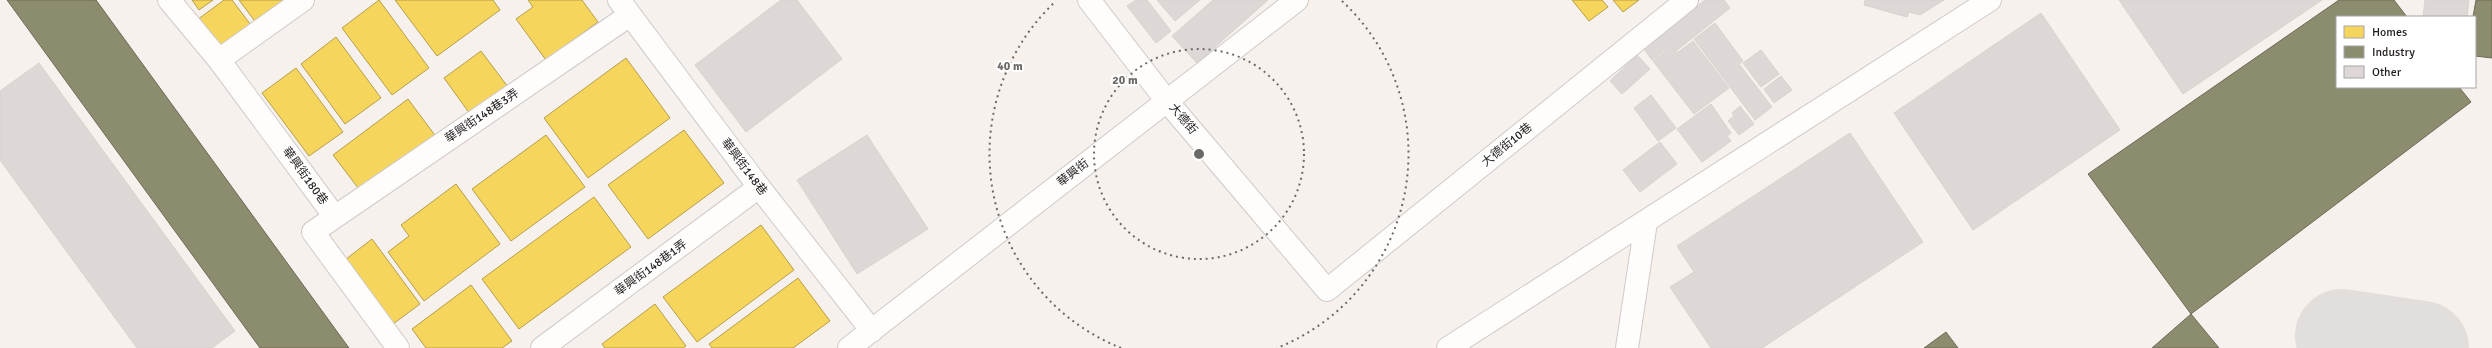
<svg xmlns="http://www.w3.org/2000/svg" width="2492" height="348" font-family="Signika,'Noto Sans TC',sans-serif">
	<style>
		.homes { fill: #f6d55c; stroke: #b79e49 }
		.industry { fill: #8c8c6e; stroke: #6c6b56 }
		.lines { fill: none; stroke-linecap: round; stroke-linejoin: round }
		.taxiway { stroke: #e2dedc; stroke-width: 94 }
		.building { fill: #ddd8d6; stroke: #d6d2cf }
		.minor-casing { stroke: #cfcac8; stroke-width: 24 }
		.minor { stroke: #fefdfc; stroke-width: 22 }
		.ring { fill: none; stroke: #6d6866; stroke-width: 2; stroke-dasharray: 2 4 }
		.labels { text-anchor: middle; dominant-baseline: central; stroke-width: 4; stroke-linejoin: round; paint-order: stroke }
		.street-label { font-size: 12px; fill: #231f1d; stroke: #fff }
		.centre { fill: #6d6866; stroke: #fff; stroke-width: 2 }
		.ring-label { font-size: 12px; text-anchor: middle; font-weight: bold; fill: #6d6866; stroke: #fff; stroke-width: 4; stroke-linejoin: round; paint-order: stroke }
	</style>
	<rect width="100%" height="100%" fill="#f7f1ee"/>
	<path class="homes" d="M192 0H213L199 10Z
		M224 0H232L254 29 221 52 197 20Z
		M239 0H287L260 28Z
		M379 0 429 68 392 95 342 28Z
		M395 0H493L500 10 437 56Z
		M528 0H582L598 22 546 60 516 19 533 7Z
		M1572 0H1602L1608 7 1589 21Z
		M1613 0H1639L1623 12Z
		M336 37 381 98 345 124 301 64Z
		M481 51 508 87 470 114 444 78Z
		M626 58 670 118 588 178 544 118Z
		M296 68 343 132 309 156 262 93Z
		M408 99 437 138 362 193 333 155Z
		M684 130 724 183 648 239 608 185Z
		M546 135 585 187 511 241 472 189Z
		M456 184 500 244 424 301 388 252 409 236 401 225Z
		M594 197 631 247 519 329 482 279Z
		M761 225 794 270 697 342 663 297Z
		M372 239 420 304 389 327 341 263Z
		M798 278 830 321 793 348H712L709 344Z
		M471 285 512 341 502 348H426L412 329Z
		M655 304 686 346 683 348H605L602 344Z"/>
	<path class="industry" d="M7 0H96L349 348H260Z
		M2339 0H2394L2407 17H2337V87H2459L2471 102 2191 314 2088 174Z
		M2476 0H2492V58L2475 56V17H2473Z
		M2191 314 2219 348H2152Z
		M1946 332 1958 348H1924Z"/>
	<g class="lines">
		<path class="taxiway" d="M2342 336 2422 348"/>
	</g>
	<path class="building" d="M781 0H797L842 59 746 132 695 65Z
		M1136 0H1147L1171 31 1156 43 1127 6Z
		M1157 0H1200L1175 21Z
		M1213 0H1268L1197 63 1172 36Z
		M1705 0H1724L1730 8 1676 51 1671 45 1652 60 1644 49Z
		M1865 0H1944L1920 15 1909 12 1907 17 1864 5Z
		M2119 0H2322L2183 94Z
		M2425 0H2469L2467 17H2423Z
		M2041 13 2120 130 1973 230 1894 113Z
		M1715 23 1743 61 1739 64 1772 107 1755 120 1694 39Z
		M1693 41 1729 88 1694 114 1653 61 1672 46 1677 53Z
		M1761 50 1779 74 1761 87 1743 63Z
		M1637 55 1650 69 1622 94 1610 81Z
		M39 63 235 331 212 348H137L0 160V91Z
		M1781 76 1792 90 1774 103 1764 89Z
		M1651 95 1676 128 1658 141 1634 108Z
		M1711 104 1731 133 1727 136 1731 141 1702 162 1677 129Z
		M1740 106 1754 124 1739 135 1728 121 1734 116 1732 113Z
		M1850 133 1923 242 1762 348H1711L1670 287 1694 272 1677 246Z
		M867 135 928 229 857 274 797 180Z
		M1660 142 1677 164 1640 192 1623 170Z"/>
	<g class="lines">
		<defs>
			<path id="minor" d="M169 0 219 60 335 217
				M619 0 759 187 872 331
				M1089 0 1166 100 1327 290 1687 0
				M219 60 303 0
				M398 348 313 232 630 15
				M542 348 759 187
				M849 348 1297 0
				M1448 348 1990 0
				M1627 348 1646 222"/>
		</defs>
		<use href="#minor" class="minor-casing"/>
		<use href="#minor" class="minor"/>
	</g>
	<g class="ring">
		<circle cx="1199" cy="154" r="105"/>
		<path d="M1121 348A209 209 0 0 1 1056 1M1342 1A209 209 0 0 1 1277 348"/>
	</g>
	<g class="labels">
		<g class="street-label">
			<text transform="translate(482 116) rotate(-34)">華興街148巷3弄</text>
			<text transform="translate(1183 119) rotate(50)">大德街</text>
			<text transform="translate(1507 145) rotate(-39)">大德街10巷</text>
			<text transform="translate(744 167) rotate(53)">華興街148巷</text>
			<text transform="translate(1073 173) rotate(-38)">華興街</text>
			<text transform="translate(305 176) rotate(54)">華興街180巷</text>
			<text transform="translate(651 268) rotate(-36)">華興街148巷1弄</text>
		</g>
	</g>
	<circle cx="1199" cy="154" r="6" class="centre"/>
	<g class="ring-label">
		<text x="1010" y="70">40 m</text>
		<text x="1125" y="84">20 m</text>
	</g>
	<rect x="2336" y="16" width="140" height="72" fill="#ffffff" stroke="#a7a5a5"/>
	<rect x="2344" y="26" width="20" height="12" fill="#f6d55c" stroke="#a7a5a5"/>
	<text x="2372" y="36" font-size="12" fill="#231f1d">Homes</text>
	<rect x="2344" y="46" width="20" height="12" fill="#8c8c6e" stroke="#a7a5a5"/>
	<text x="2372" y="56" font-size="12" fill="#231f1d">Industry</text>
	<rect x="2344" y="66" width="20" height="12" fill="#ddd8d6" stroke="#a7a5a5"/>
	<text x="2372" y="76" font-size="12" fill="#231f1d">Other</text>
</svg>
